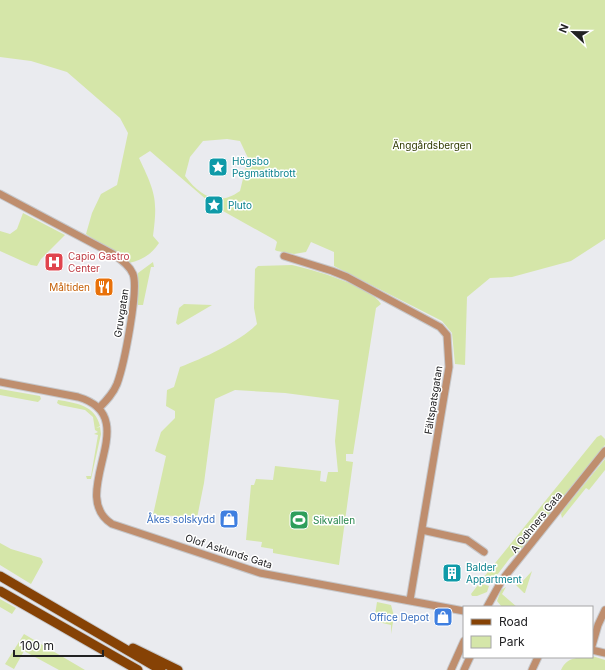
<svg xmlns="http://www.w3.org/2000/svg" width="605" height="670" font-family="Inter,sans-serif">
	<style>
		.green { fill: #d5e6a9; fill-rule: evenodd }
		.lines { fill: none; stroke-linecap: round; stroke-linejoin: round }
		.minor-casing { stroke: #c6c7ca; stroke-width: 9 }
		.major-casing { stroke: #c6c7ca; stroke-width: 11 }
		.minor { stroke: #bf8e6e; stroke-width: 7 }
		.major { stroke: #864205; stroke-width: 9 }
		.labels { text-anchor: middle; dominant-baseline: central; stroke-width: 3; stroke-linejoin: round; paint-order: stroke }
		.park-label { font-size: 10px; fill: #2f3a00; stroke: #fff }
		.culture-label { font-size: 10px; fill: #0d838f; stroke: #fff; text-anchor: start }
		.health-label { font-size: 10px; fill: #be3a42; stroke: #fff; text-anchor: start }
		.food-label { font-size: 10px; fill: #c56008; stroke: #fff; text-anchor: end }
		.street-label { font-size: 10px; fill: #212123; stroke: #fff }
		.shop-label { font-size: 10px; fill: #366cbe; stroke: #fff; text-anchor: end }
		.leisure-label { font-size: 10px; fill: #27864d; stroke: #fff; text-anchor: start }
	</style>
	<rect width="100%" height="100%" fill="#eaebef"/>
	<path class="green" d="M0 0H605V239L571 261 512 277 490 278 467 297 465 365 455 364 452 333 442 321 334 266V252L311 242 306 252 294 254 277 251 275 250 277 242 275 240 223 211 221 202 211 198 208 201 150 151 139 158C155 192 158 199 153 236L159 243C151 255 142 260 129 263L86 234 92 213 101 194 117 185 128 133 120 118 67 72 31 61 0 57ZM227 139 240 141 248 158 240 191C218 207 200 196 185 176L190 157 203 141Z
		M23 213 65 235 41 259 37 266 31 265 0 251V231L10 234 17 229Z
		M153 262 154 267H151L143 305H138V273Z
		M292 265C312 269 372 287 381 304L376 308 353 454H346V461L353 462 339 565 273 553V549L261 547 262 542 246 540 251 485H254L256 479 273 480 275 466 321 471 320 481 326 482 328 472H338L335 441 339 400 285 393 235 390 215 399 204 483 196 523 176 516 153 515 166 456 155 451 161 432 175 418V411L166 406 167 390 174 387 180 367C202 359 241 341 257 324L254 308 255 269 258 266Z
		M184 304 212 305 178 325 176 323 179 308Z
		M0 389 40 396 41 399 38 402 0 395Z
		M58 400C76 403 95 405 100 426L96 428 100 427 101 434 91 479H87L86 476H91L98 435 94 434 98 432 95 430 93 417 85 410 60 405 57 403Z
		M601 435 605 439V445L520 550 510 558 491 583 483 584 489 586 487 592 477 596H472L471 594 478 585 482 584 479 583 597 437Z
		M605 459V470L589 490 586 488 562 518 561 514 564 509Z
		M0 543 11 549 41 558 43 562 31 584 0 565Z
		M532 571 525 593H524L516 585 521 583Z
		M506 587 502 594 517 607H502L497 601 501 590Z
		M0 599 16 608 12 614 0 607Z
		M377 602 391 605 394 616 391 634V625L374 621Z
		M24 634 85 670H59L24 651 14 669 5 664Z
		M592 656 605 660V670H561C568 655 579 659 592 656Z"/>
	<g class="lines">
		<defs>
			<path id="minor" d="M0 194 113 254C121 260 129 265 133 274 139 290 124 365 117 384 113 394 106 401 99 408
				M284 256 332 271 347 277 440 327 447 335 449 367 410 600
				M0 382 78 397C147 417 65 494 112 524L260 573 464 611
				M422 530 467 540 484 552
				M487 607 502 580 605 451
				M592 646 598 625 605 610
				M592 650 605 653
				M451 670 464 641
				M464 670 470 657
				M532 670 538 657"/>
			<path id="major" d="M0 576 161 670
				M0 591 138 670
				M133 648 178 670"/>
		</defs>
		<use href="#minor" class="minor-casing"/>
		<use href="#major" class="major-casing"/>
		<use href="#minor" class="minor"/>
		<use href="#major" class="major"/>
	</g>
	<defs>
		<symbol id="sight-square" viewBox="-11 -11 22 22"><rect x="-9" y="-9" width="18" height="18" rx="4" fill="#0f9aa8" stroke="#fff"/><path d="M0-6L1.8-2.2L6-1.7L2.9 1.2L3.7 5.4L0 3.3L-3.7 5.4L-2.9 1.2L-6-1.7L-1.8-2.2Z" fill="#fff"/></symbol>
		<symbol id="hospital-square" viewBox="-11 -11 22 22"><rect x="-9" y="-9" width="18" height="18" rx="4" fill="#e0444e" stroke="#fff"/><path d="M-5-5h3v3.5h4V-5h3V5h-3V1.5h-4V5h-3Z" fill="#fff"/></symbol>
		<symbol id="restaurant-square" viewBox="-11 -11 22 22"><rect x="-9" y="-9" width="18" height="18" rx="4" fill="#e8710a" stroke="#fff"/><path d="M-5-6h1v4h1v-4h1v4h1v-4h1v5L-1.5 .5V6h-2V.5L-5-1ZM5-6V6H3V1.5H1.5Q1.5-4 5-6Z" fill="#fff"/></symbol>
		<symbol id="shop-square" viewBox="-11 -11 22 22"><rect x="-9" y="-9" width="18" height="18" rx="4" fill="#3f7fe0" stroke="#fff"/><path d="M-5-2.5h2.3a2.7 3.5 0 0 1 5.4 0H5L5.5 6h-11ZM-1.5-2.5h3a1.5 2.3 0 0 0-3 0Z" fill="#fff"/></symbol>
		<symbol id="stadium-square" viewBox="-11 -11 22 22"><rect x="-9" y="-9" width="18" height="18" rx="4" fill="#2e9e5b" stroke="#fff"/><path d="M0-5a6.5 5 0 1 0 0 10a6.5 5 0 1 0 0-10ZM-3.5-1.8h7v3.6h-7Z" fill="#fff"/></symbol>
		<symbol id="building-square" viewBox="-11 -11 22 22"><rect x="-9" y="-9" width="18" height="18" rx="4" fill="#0f9aa8" stroke="#fff"/><path d="M-4-6H4V6H1V3H-1V6H-4ZM-2.5-4.3h1.7v1.8h-1.7ZM.8-4.3h1.7v1.8H.8ZM-2.5-1h1.7V.8h-1.7ZM.8-1h1.7V.8H.8Z" fill="#fff"/></symbol>
	</defs>
	<g fill-rule="evenodd">
		<use href="#sight-square" x="207" y="156" width="22" height="22"/>
		<use href="#sight-square" x="203" y="194" width="22" height="22"/>
		<use href="#hospital-square" x="43" y="251" width="22" height="22"/>
		<use href="#restaurant-square" x="93" y="276" width="22" height="22"/>
		<use href="#shop-square" x="218" y="508" width="22" height="22"/>
		<use href="#stadium-square" x="288" y="509" width="22" height="22"/>
		<use href="#building-square" x="441" y="562" width="22" height="22"/>
		<use href="#shop-square" x="432" y="606" width="22" height="22"/>
	</g>
	<g class="labels">
		<g class="park-label">
			<text x="432" y="145">Änggårdsbergen</text>
		</g>
		<g class="culture-label">
			<text x="232" y="161">Högsbo<tspan x="232" dy="12">Pegmatitbrott</tspan></text>
			<text x="228" y="205">Pluto</text>
			<text x="466" y="567">Balder<tspan x="466" dy="12">Appartment</tspan></text>
		</g>
		<g class="health-label">
			<text x="68" y="256">Capio Gastro<tspan x="68" dy="12">Center</tspan></text>
		</g>
		<g class="food-label">
			<text x="90" y="287">Måltiden</text>
		</g>
		<g class="street-label">
			<text transform="translate(121 313) rotate(-81)">Gruvgatan</text>
			<text transform="translate(433 400) rotate(-81)">Fältspatsgatan</text>
			<text transform="translate(536 522) rotate(-51)">A Odhners Gata</text>
			<text transform="translate(229 551) rotate(18)">Olof Asklunds Gata</text>
		</g>
		<g class="shop-label">
			<text x="215" y="519">Åkes solskydd</text>
			<text x="429" y="617">Office Depot</text>
		</g>
		<g class="leisure-label">
			<text x="313" y="520">Sikvallen</text>
		</g>
	</g>
	<rect x="463" y="606" width="130" height="52" fill="#ffffff" stroke="#a6a6a7"/>
	<rect x="471" y="619" width="20" height="6" fill="#864205" stroke="#a6a6a7"/>
	<text x="499" y="626" font-size="12" fill="#212123">Road</text>
	<rect x="471" y="636" width="20" height="12" fill="#d5e6a9" stroke="#a6a6a7"/>
	<text x="499" y="646" font-size="12" fill="#212123">Park</text>
	<g transform="translate(573 32) rotate(292)" stroke="#ffffff" stroke-width="3" paint-order="stroke">
	<path d="M0-3L7 15L0 10L-7 15Z" fill="#212123"/>
	<text y="-6" font-size="11" font-weight="bold" text-anchor="middle" fill="#212123">N</text>
	</g>
	<path d="M14 650v6h89v-6" fill="none" stroke="#212123" stroke-width="2"/>
	<text x="20" y="650" font-size="12" fill="#212123" stroke="#ffffff" stroke-width="3" paint-order="stroke">100 m</text>
</svg>
